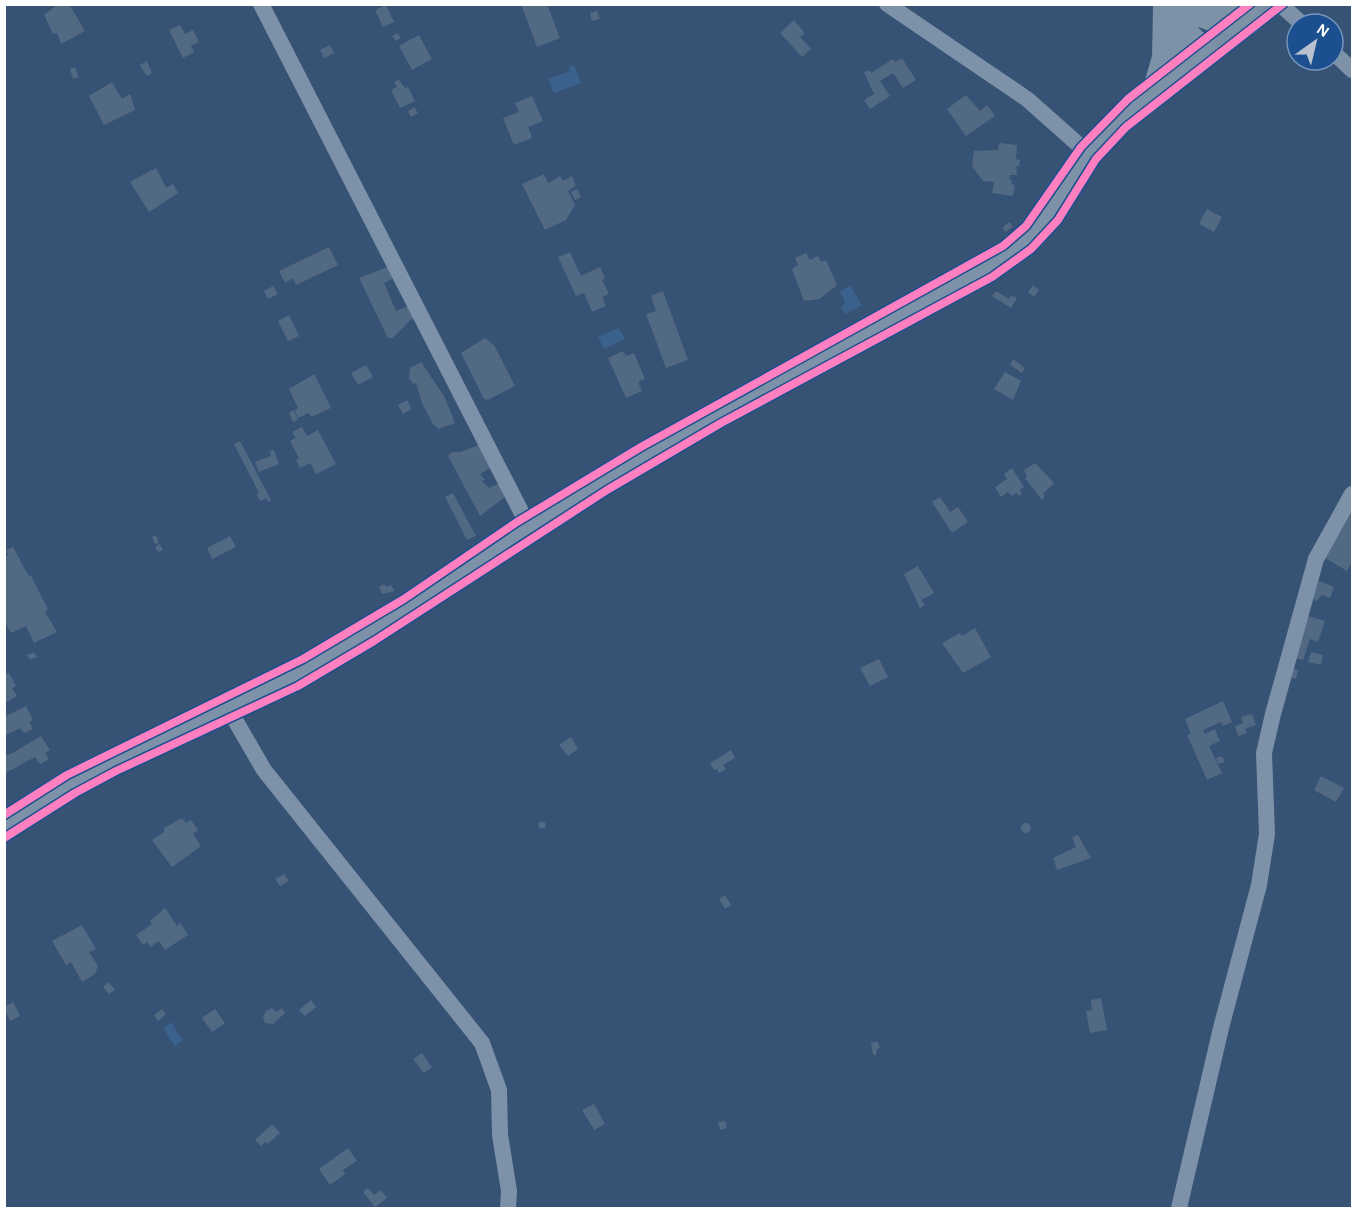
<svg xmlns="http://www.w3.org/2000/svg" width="1357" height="1213" font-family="'Alegreya Sans',sans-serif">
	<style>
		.water { fill: #3b618d }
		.building { fill: #526984 }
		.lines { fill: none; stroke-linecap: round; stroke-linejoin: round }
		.street { stroke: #7d92a8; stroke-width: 16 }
		.secondary { stroke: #798da4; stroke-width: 24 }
		.highway { stroke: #7e92a7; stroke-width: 30 }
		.cycleway-casing { stroke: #1b4f8f; stroke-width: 11 }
		.cycleway { stroke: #ff80c0; stroke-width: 8 }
	</style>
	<rect width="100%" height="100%" fill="#365274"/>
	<path class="water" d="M574 65 581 83 554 93 548 79 570 71 569 67Z
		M850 285 862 305 846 314 841 308 845 302 840 292Z
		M619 328 625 339 604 349 598 337Z
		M171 1022 183 1040 175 1046 163 1028Z"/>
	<path class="building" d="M58 4H69L85 31 61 44 57 33 53 34 44 15Z
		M521 4H547L560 38 537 47Z
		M386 5 394 22 383 27 375 10Z
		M597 11 600 19 592 21 590 13Z
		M794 20 805 33 800 37 811 49 802 57 780 33Z
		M180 25 185 34 193 30 199 42 191 46 194 52 183 58 169 30Z
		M397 33 401 38 396 41 392 36Z
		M419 35 432 59 412 70 399 46Z
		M330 45 334 53 324 58 320 50Z
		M902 58 916 80 903 88 893 73 880 81 890 96 870 109 864 100 874 94 864 72 869 70 871 73 893 59 895 62Z
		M147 61 152 73 147 76 140 65Z
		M75 67 79 77 73 79 70 69Z
		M399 80 405 88 408 87 415 101 400 108 391 90 397 87 394 82Z
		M112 82 122 99 130 94 135 110 104 125 89 96Z
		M966 95 980 111 987 105 995 116 966 136 947 109Z
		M532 96 543 121 528 127 532 138 514 145 503 118 519 112 515 103Z
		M414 107 418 113 411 117 408 111Z
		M999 143 1017 145 1016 159 1020 160 1019 166H1016L1017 175H1010L1009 179 1012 180 1011 184 1015 185 1013 196 992 193 994 182 983 181 972 166 974 151 998 150Z
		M156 168 166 188 173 184 178 193 149 212 130 182Z
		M544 174 548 183 560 176 563 181 572 176 576 186 568 191 575 205 566 220 545 230 522 184Z
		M577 189 581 197 575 200 571 192Z
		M1207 209 1222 217 1214 232 1199 224Z
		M1009 222 1013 226 1006 232 1002 228Z
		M329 247 338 265 296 285 293 278 285 283 279 271Z
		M570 252 581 276 600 267 605 278 602 280 609 294 602 297 606 306 592 312 584 293 576 296 558 257Z
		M806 253 810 260 818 256 821 262 826 260 837 285 819 299 804 301 792 269 798 265 795 258Z
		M390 266 396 277 384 283 396 311 411 305 417 317 410 320 393 338H388L359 278Z
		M1033 285 1039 290 1034 297 1028 292Z
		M273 286 278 294 268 299 264 291Z
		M663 291 688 360 666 368 646 314 656 311 651 296Z
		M996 291 1009 299 1011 295 1017 298 1011 308 992 296Z
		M289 315 299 336 288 341 278 321Z
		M485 338 494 345 515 386 488 400 484 399 461 353Z
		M623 351 626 356 634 353 645 379 638 382 642 391 626 398 608 358Z
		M1013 359 1025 368 1022 373 1010 365Z
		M421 362 444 396 455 423 439 429 433 424 422 403 416 383 413 384 409 378 410 368Z
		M366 365 373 377 358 385 351 373Z
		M1005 372 1021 381 1013 400 994 389Z
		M314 374 331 408 311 417 309 413 298 418 295 410 298 408 289 389Z
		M407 400 412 409 403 414 398 405Z
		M294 410 298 420 293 422 289 413Z
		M302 427 307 436 318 430 336 464 316 474 310 463 300 468 296 460 299 458 290 441 296 438 292 432Z
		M240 441 271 500 268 502 266 498 260 501 256 494 259 493 234 444Z
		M481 444 492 467 480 474 485 480 482 481 489 488 501 482 505 497 480 516 448 456 452 452H460Z
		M274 450 279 464 259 472 255 462 271 456 269 451Z
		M1035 463 1054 483 1043 494 1045 496 1042 500 1025 478 1027 476 1024 470Z
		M1012 468 1024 487 1020 490 1022 494 1019 496 1016 493 1012 496 1008 492 1001 497 995 487 1007 479 1004 474Z
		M453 493 476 536 467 540 445 497Z
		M940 497 950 512 958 507 968 522 952 533 932 502Z
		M1348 511 1352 513V562L1347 571 1322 556Z
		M156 535 159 543 155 544 152 537Z
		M230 536 236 547 212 559 207 548Z
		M160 544 163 550 158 552 155 547Z
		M13 547 28 575 31 576 48 609 45 612 57 632 34 643 26 626 11 633 4 620V557L8 555 6 550Z
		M918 566 934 593 921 600 925 605 920 608 904 574Z
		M1314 579 1334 587 1330 598 1322 595 1316 601 1310 595Z
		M384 584 386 587 391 585 395 591 382 594 379 587Z
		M1305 615 1325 621 1318 642 1310 639 1303 660 1292 657Z
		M975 628 991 657 963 673 942 643 960 633 962 636Z
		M34 652 37 657 30 660 27 655Z
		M1311 652 1323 655 1321 665 1308 662Z
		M879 659 888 677 870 686 860 668Z
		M1290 667 1298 670 1296 679 1287 676Z
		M9 673 16 686 12 688 17 696 7 702 4 697V675Z
		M1223 701 1232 722 1223 726 1221 722 1203 730 1205 734 1215 729 1220 741 1209 746 1222 773 1207 780 1187 735 1191 734 1185 719Z
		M26 706 33 720 29 722 33 729 24 733 20 728 4 736 6 716Z
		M1252 714 1256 725 1245 729 1247 733 1238 736 1235 726 1243 723 1241 717Z
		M41 736 50 750 45 753 49 759 40 764 35 757 4 774V755H9Z
		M571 737 578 749 568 756 559 745Z
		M731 750 735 758 723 765 726 769 719 773 717 769 714 770 710 763Z
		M1222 756 1225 762 1218 764 1216 758Z
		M1321 776 1344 788 1336 802 1314 790Z
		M182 818 186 823 191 820 198 830 193 834 201 846 172 867 152 840 164 832V828Z
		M538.5 825a3.5 3.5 0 1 1 7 0a3.5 3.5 0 1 1-7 0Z
		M1021 828a5 5 0 1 1 10 0a5 5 0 1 1-10 0Z
		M1078 835 1091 858 1057 870 1053 858 1076 847 1072 837Z
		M284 874 289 881 280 886 275 879Z
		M725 895 731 905 725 909 719 899Z
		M165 908 177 926 180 923 188 935 165 950 159 941 150 947 147 942 143 945 136 935 152 924 150 921Z
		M82 925 96 949 89 952 98 966 95 974 82 982 71 962 66 965 52 941Z
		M109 982 115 990 109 994 103 987Z
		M1101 998 1107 1030 1090 1033 1086 1011 1092 1010 1091 1000Z
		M311 1000 316 1007 305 1016 299 1010Z
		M13 1002 20 1016 10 1021 4 1007Z
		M282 1008 285 1013 273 1024 265 1023 263 1017 266 1011 272 1008 276 1012Z
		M162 1009 166 1014 158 1021 154 1015Z
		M215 1009 225 1023 212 1032 202 1018Z
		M877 1041 880 1047 877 1049 876 1055H873L871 1043Z
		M422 1053 432 1067 424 1073 413 1059Z
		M594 1104 605 1124 594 1130 582 1110Z
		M725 1121 727 1128 720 1130 718 1122Z
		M272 1124 280 1133 268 1144 265 1142 261 1146 255 1140Z
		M348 1148 357 1161 343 1170 345 1174 330 1185 319 1169Z
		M368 1188 374 1195 381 1190 387 1198 375 1207 363 1192Z"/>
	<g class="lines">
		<path class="street" d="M261 4 529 527
			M887 4 1027 99 1089 154
			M1280 4 1302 24
			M1333 52 1352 70
			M228 708 264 770 482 1043 499 1090 500 1135 509 1191 508 1208
			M4 828 100 767 294 676 337 652 418 602 603 480 997 260 1036 229 1107 133 1203 51
			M1179 1208 1221 1028 1259 885 1267 834 1264 753 1273 714 1316 559 1352 494"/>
		<path class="secondary" d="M1203 51 1268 4"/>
		<path class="highway" d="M1180 4 1217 18 1247 20
			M1169 7C1178 27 1185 39 1203 51
			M1158 89 1167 58 1168 7"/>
		<defs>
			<path id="cycleway" d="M4 815 67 775 303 659 404 599 517 522 641 447 1003 246 1026 226 1081 147 1128 99 1250 4
				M4 838 75 793 116 771 298 686 374 641 607 490 721 423 992 277 1031 249 1058 220 1096 159 1126 127 1283 4"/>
		</defs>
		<use href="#cycleway" class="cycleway-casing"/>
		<use href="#cycleway" class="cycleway"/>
	</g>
	<rect width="1357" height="1213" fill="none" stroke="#ffffff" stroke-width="12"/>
	<g transform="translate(1315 42) rotate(34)"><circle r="28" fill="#1b4f8f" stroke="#7695bc" stroke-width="1.5"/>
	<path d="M0-4.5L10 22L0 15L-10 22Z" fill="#b9c2ce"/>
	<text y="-9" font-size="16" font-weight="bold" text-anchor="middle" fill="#ffffff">N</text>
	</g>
</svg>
